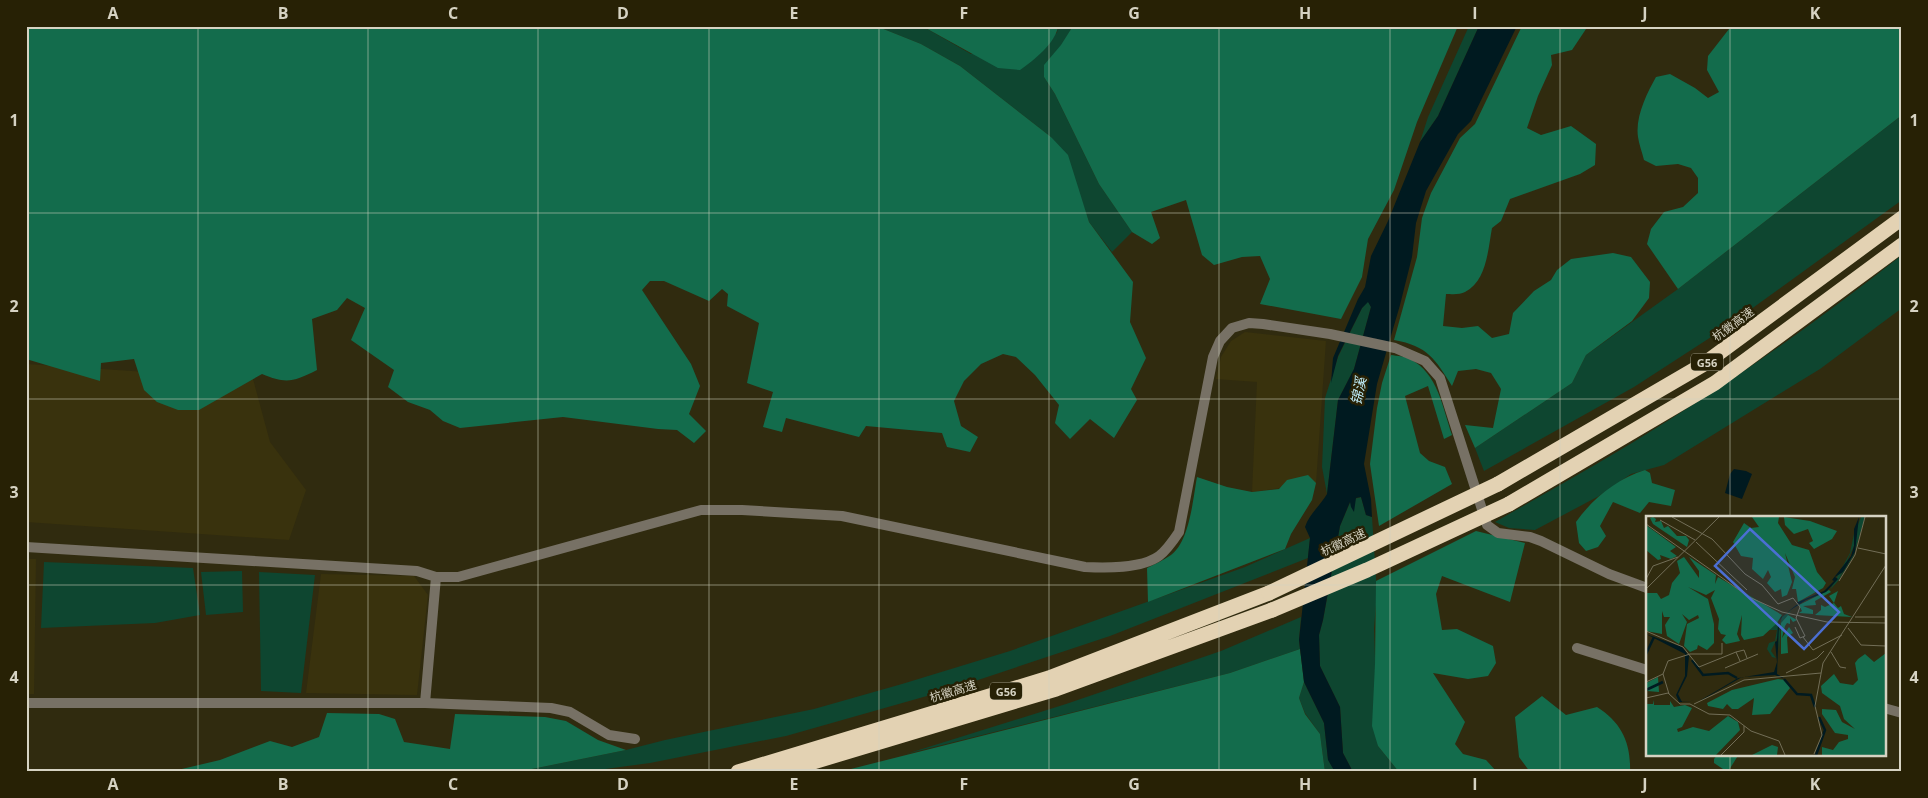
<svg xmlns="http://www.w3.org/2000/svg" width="1928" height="798" font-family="'Open Sans','Noto Sans SC',sans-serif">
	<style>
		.built { fill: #39320d }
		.green { fill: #0e4630 }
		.forest { fill: #136c4c }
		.water { fill: #001a20 }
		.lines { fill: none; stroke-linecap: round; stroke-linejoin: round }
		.minor { stroke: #777165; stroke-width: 10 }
		.motorway { stroke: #e3d2b3; stroke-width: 15 }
		.motorway-bridge { stroke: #e3d2b3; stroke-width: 15 }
		.grid { fill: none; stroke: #d6d3c3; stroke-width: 1; stroke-opacity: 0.55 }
		.labels { text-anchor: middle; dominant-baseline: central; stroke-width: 5; stroke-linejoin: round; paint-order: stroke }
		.shield { fill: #272105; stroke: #a29e8a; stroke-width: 1 }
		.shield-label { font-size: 11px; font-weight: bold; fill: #d6d3c3 }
		.street-label { font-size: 12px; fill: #d6d3c3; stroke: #272105 }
		.water-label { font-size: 14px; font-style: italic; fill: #bfedf9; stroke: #272105 }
		.inset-river { fill: none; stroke: #001a20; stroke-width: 2.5 }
		.inset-road { fill: none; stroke: #726e57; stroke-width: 1 }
		.view { fill: #4b6fd3; fill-opacity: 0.15; stroke: #4b6fd3; stroke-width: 2.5 }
		.inset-edge { fill: none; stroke: #d6d3c3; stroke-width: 2.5 }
		.neatline { fill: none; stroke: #d6d3c3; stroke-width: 2 }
		.grid-label { font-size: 16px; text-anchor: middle; font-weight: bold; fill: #d6d3c3 }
	</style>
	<rect width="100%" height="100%" fill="#302b0f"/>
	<path class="built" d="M1245 332 1326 341 1316 483 1252 492 1257 382 1216 379 1221 357 1231 341Z
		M26 364 253 379 270 442 306 490 289 540 26 522Z
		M26 559H36L34 694H26Z
		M321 574 414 576 428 595 417 695 306 693Z"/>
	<path class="green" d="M876 26H922L971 54 1057 33 1058 26H1073L1044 77 1055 94 1099 184 1132 232 1112 252 1089 222 1079 193 1051 137 960 66 921 44Z
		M1469 26H1479L1438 116 1420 142 1428 117Z
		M1902 115V200L1725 328 1634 387 1484 471 1475 448 1572 383 1586 355 1678 289Z
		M1902 255V308L1820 369 1664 465 1631 474 1599 496 1535 530 1509 528 1495 522C1553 489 1612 456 1669 420 1750 369 1827 314 1902 255Z
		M1368 301 1371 307 1354 369 1338 400 1327 494 1322 467 1325 398 1338 357 1362 308Z
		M1361 497 1366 515 1372 517 1377 593 1374 628 1378 746 1399 772H1353L1343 753 1340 707 1320 666 1319 635 1323 620 1340 526 1351 500Z
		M1310 538 1308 558 1110 636 948 690 786 736 650 763 583 772H517L626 750 665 740 814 709 902 684 1010 651 1245 567Z
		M44 562 193 568 200 615 155 623 41 628Z
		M242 571 243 612 206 615 201 572Z
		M259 572 315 575 301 693 261 691Z
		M1301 617 1299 640 1300 649 1230 673 906 754 1066 704 1221 651Z
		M1304 682 1324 723 1328 759 1335 772H1325L1320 734 1305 713 1299 698Z"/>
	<path class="forest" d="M26 26H876L921 44 960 66 1051 137 1068 155 1089 222 1133 282 1130 322 1146 358 1131 389 1137 400 1114 438 1090 419 1070 439 1055 423 1059 405 1035 375 1016 357 1003 354 981 364 964 381 954 401 961 426 978 437 970 452 947 447 942 433 866 426 859 437 786 418 782 432 763 427 773 392 747 383 759 323 727 306 728 294 722 289 709 301 664 281H650L642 290 691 364 700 386 689 414 706 431 694 443 677 430 658 429 563 417 460 428 443 421 430 410 408 402 388 387 394 370 351 340 365 308 347 298 337 310 312 319 317 370C293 382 286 384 262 374L199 410H178L157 402 144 390 134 359 101 363 100 381 26 359Z
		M922 26H1058C1056 43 1033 61 1020 70L998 68Z
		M1073 26H1458L1417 122 1394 190 1368 239 1362 277 1341 319 1260 304 1270 279 1260 256 1242 257 1214 265 1202 255 1186 200 1151 212 1160 238 1152 244 1132 232 1099 184 1055 94 1044 77V65L1061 45Z
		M1522 26H1588L1572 50 1551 55 1552 65 1538 96 1527 128 1541 135 1571 126 1596 144 1595 165 1580 174 1510 199 1501 221 1492 228C1488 249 1487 281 1465 292 1460 295 1451 294 1446 294L1443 326 1462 328 1478 326 1492 338 1509 334 1513 313 1534 291 1551 280 1557 270 1571 259 1613 253 1631 257 1650 282 1649 298 1632 321 1586 355 1572 383 1475 448 1465 425 1493 428 1501 389 1491 373 1476 369 1458 371 1452 386C1435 359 1428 346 1394 340L1417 257 1422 218 1431 193 1460 138 1475 124Z
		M1733 26H1902V115L1678 289 1647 244 1651 229 1664 212 1683 207 1698 193V178L1691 168 1678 164 1656 166 1644 160C1642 152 1639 144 1638 137 1635 117 1647 93 1656 77L1670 74 1695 88 1708 98 1719 92 1707 70 1708 56 1729 29Z
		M1391 355C1397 356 1405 356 1410 359 1438 373 1443 409 1452 435L1444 439 1428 386 1405 396 1420 453 1429 461 1445 467 1452 484 1379 526 1370 464 1377 408 1382 383Z
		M1645 470 1650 473 1652 483 1675 490 1671 506 1649 502 1640 513 1613 502 1600 526 1606 536 1598 547 1586 551 1579 543 1576 522C1593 498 1617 479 1645 470Z
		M1308 475 1316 483 1312 500 1291 534 1285 549 1148 602 1147 568C1155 564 1164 560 1171 555 1190 541 1193 498 1197 477L1227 487 1252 492 1279 489 1287 480Z
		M1476 531 1525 543 1510 602 1442 576 1436 594 1442 630 1457 629 1493 646 1496 663 1488 676 1468 679 1433 673 1465 722 1455 744 1463 754 1486 760 1497 772H1399L1378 746 1372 726 1375 664 1376 581Z
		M1300 649 1304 682 1299 698 1305 714 1320 734 1325 772H839L1230 673Z
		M1542 696 1566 715 1597 707C1622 723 1631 743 1630 772H1530L1519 757 1515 717Z
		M327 713 379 714 395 719 404 742 450 749 455 714 545 717 566 721 598 740 626 750 517 772H169L220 760 270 741 292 747 319 737Z
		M1718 754H1739L1729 770 1723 769 1714 763V759Z"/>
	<path class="water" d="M1479 26H1517L1471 121 1458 134 1426 191 1416 223 1412 257 1400 305 1377 384 1364 464 1371 499 1372 517 1366 515 1361 497 1356 498 1354 512 1351 507 1350 502 1340 526 1323 620 1319 635 1320 666 1340 707 1343 753 1353 772H1335L1328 760 1324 723 1304 682 1299 640 1310 538 1305 527C1309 514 1320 506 1327 494L1338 400 1354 369 1371 307 1368 302 1362 308 1338 356 1331 383 1333 358 1358 299 1365 287 1371 256 1388 221 1420 142 1438 116Z
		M1734 469 1746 471 1752 474 1742 499 1725 493 1730 474Z"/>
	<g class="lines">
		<path class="minor" d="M26 547 417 571 436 577H458L701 510H742L842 516 1085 567C1106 568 1141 569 1159 556 1167 550 1173 541 1179 532L1213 357 1220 341 1232 328 1249 323 1263 324 1330 334 1395 348 1425 361 1440 378 1487 525 1498 533 1530 537 1541 541 1609 574 1647 588
			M1577 648 1647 670
			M26 703H425L551 708 570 712 609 735 635 739
			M425 703 436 577
			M1884 708 1902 713"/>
		<path class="motorway" d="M1498 484 1704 364 1902 218
			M1509 504 1715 383 1902 245
			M738 772 1049 678 1269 593
			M780 772 1056 689 1272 610"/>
		<path class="motorway-bridge" d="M1269 593 1498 484
			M1272 610 1367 570 1509 504"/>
	</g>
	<path class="grid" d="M198 26V772M368 26V772M538 26V772M709 26V772M879 26V772M1049 26V772M1219 26V772M1390 26V772M1560 26V772M1730 26V517M26 213H1902M26 399H1902M26 585H1647M1884 585H1902M1730 754V772"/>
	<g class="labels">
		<g class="shield">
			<rect x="1691" y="353.5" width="32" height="17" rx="4"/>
			<rect x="990" y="682.5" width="32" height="17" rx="4"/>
		</g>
		<g class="shield-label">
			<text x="1707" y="362">G56</text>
			<text x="1006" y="691">G56</text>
		</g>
		<g class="street-label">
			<text transform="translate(1733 324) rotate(-36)">杭徽高速</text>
			<text transform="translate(1343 542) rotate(-25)">杭徽高速</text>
			<text transform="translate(953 691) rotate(-17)">杭徽高速</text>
		</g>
		<g class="water-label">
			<text transform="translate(1358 391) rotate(-79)">锦溪</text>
		</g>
	</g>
	<g transform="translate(1646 516)">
		<rect width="240" height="240" fill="#302b0f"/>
		<path d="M215 1H219L208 39 192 65 184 74 204 37 209 13 208 30 194 60 209 36 211 11ZM145 95 135 107 133 136 132 120 125 135 130 142 126 141 121 133 123 127 129 125 131 114H121L135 101 132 105 133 115 136 101Z" fill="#0e4630"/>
		<path d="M7 1 10 3 9 6 15 5 18 12 22 10 31 20H40L43 24 41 31 7 8 4 2ZM106 1H133L132 7 146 29 163 34 171 56 180 67 177 72 152 86 150 73H146L149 61 139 37 146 66 141 79 136 81 135 73 129 76 121 67 125 61 122 54 117 63 106 53 107 42 95 40 87 26 98 7 105 12 113 11ZM138 1 164 5 191 15 186 23 168 33 163 27 167 25 162 13 148 18 139 9ZM0 9 30 31 24 35 31 40 25 43 14 39 15 43 12 44 0 34ZM38 41 53 62V55L43 41 70 59 69 68 72 61 136 99 130 108 117 120 98 124 95 119 96 99 91 118 94 125 80 128 76 124 80 119 75 118 72 113 73 103 65 82 69 74 60 79 42 71 62 83 68 108V127L61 134 52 129 51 133 44 136 38 130 41 108 53 102 52 99 43 104 36 98 41 106 33 128 21 120 19 109 24 101H18L16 95V118L0 115V77H11L15 83 23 79 26 67 34 57 31 45ZM183 74 185 76 169 85 170 89 157 90 167 94V98L153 97 156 95 153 89ZM192 75 188 87 192 92 195 90 198 98 206 101 169 99 175 94V89L179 91 188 87 183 80ZM142 99 151 104 147 106 144 102V108L141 107 139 110 136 122 143 111 147 117 141 121 142 137 135 138V107ZM240 137V239H176V231L187 234 193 226 202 223V219L189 217 176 198V193L190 194 196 206 209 213 198 203 194 190 176 177 175 170 188 158 194 167 207 169 212 164 209 147 212 143 219 138 228 146ZM12 161 13 176 1 175 0 167ZM132 163 139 164 144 172 124 198 106 199 108 182 92 193H86L81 188 77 193 62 190 61 187 86 174ZM8 184V189H24V185L28 191 39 189 46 192 36 211 31 213 32 216 47 211 63 215 82 200 92 206 94 214 70 239H0V188H7ZM126 229 132 231 131 239H106Z" fill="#136c4c"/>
		<path d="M213 1 209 36 197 56 189 61 192 63 180 76 160 84 137 99 133 106 131 158 136 161 138 163 129 159 96 161 56 184 33 186 30 179 39 160V138L0 118 36 131 43 140 41 160 32 178 36 186 55 184 92 162 128 156 131 146 129 126 131 125 132 109 135 101 153 87H150L178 75 188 65 186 64 205 40 208 30V13Z" fill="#001a20"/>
		<path class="inset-river" d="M0 138 8 121M46 144 57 159 82 157 91 162M138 163 151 178 165 179 169 191M0 174 17 166M170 239 179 214 173 201"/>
		<path class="inset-road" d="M26 1 66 23 99 58 116 69 132 88 147 82 154 91 150 102 159 120 154 122 149 111M14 4 49 24M0 8 103 81 136 96 181 106 240 107M50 26 101 74M212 32 240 38M0 63 7 50 32 41M193 65 209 39 219 1M0 73 73 1M209 101H240M202 112 215 129 240 130M0 115 37 131 53 151 90 136 94 145M157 121 167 134 196 119M90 136 98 134 101 142M185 136 194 151 200 152M79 152 112 138M140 157 171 142 178 135M0 166 17 158M23 178 17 158 22 145 44 138H76V127M0 182 22 177 34 188H44L63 198 84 199 105 215 133 225 139 239M48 188 98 164 175 157M168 238 176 219 169 190 177 147 240 49M75 239 98 216V210"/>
		<path class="view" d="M104 13 193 96 158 133 69 50Z"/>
		<rect width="240" height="240" class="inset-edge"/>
	</g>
	<rect width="1928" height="798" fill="none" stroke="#272105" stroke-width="55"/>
	<rect x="28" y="28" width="1872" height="742" class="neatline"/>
	<g class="grid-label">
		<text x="113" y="19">A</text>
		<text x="283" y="19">B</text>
		<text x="453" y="19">C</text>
		<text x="623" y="19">D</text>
		<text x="794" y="19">E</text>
		<text x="964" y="19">F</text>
		<text x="1134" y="19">G</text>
		<text x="1305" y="19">H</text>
		<text x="1475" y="19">I</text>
		<text x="1645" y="19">J</text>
		<text x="1815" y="19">K</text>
		<text x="14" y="126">1</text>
		<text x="1914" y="126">1</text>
		<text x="14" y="312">2</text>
		<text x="1914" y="312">2</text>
		<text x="14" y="498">3</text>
		<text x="1914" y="498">3</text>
		<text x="14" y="683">4</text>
		<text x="1914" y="683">4</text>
		<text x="113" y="790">A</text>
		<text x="283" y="790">B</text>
		<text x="453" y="790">C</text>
		<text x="623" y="790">D</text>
		<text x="794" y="790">E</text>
		<text x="964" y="790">F</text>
		<text x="1134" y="790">G</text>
		<text x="1305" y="790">H</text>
		<text x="1475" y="790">I</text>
		<text x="1645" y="790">J</text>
		<text x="1815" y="790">K</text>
	</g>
</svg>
